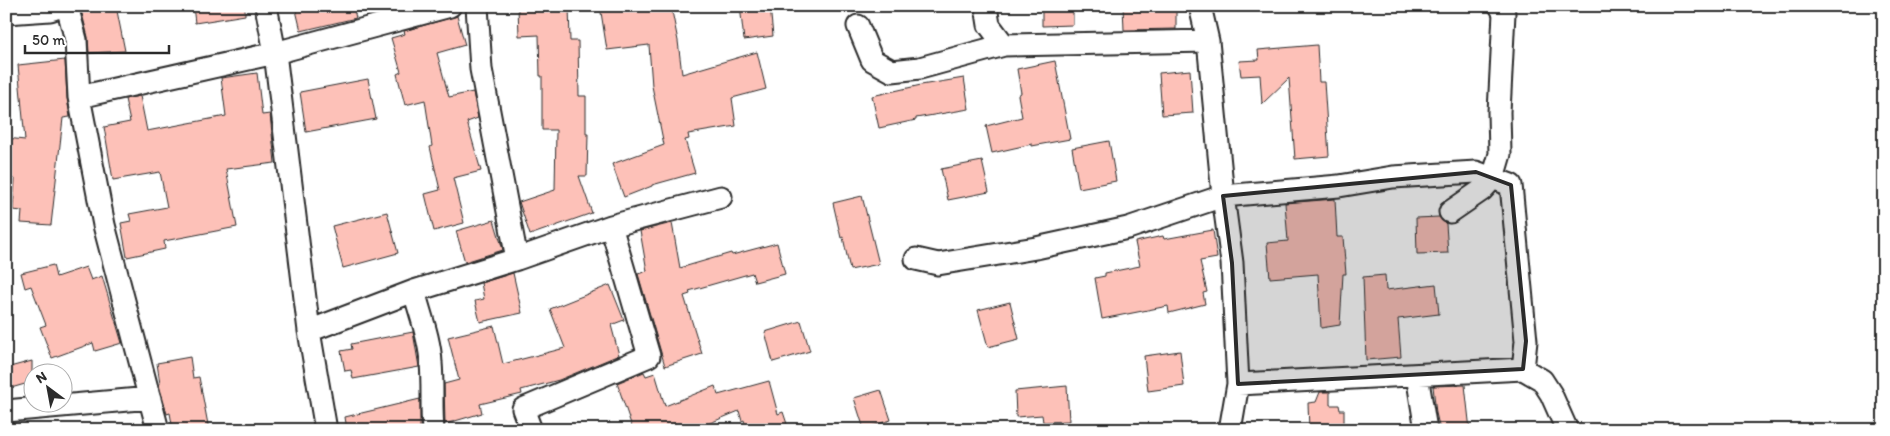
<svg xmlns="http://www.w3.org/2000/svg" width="1890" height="436" font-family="Itim,sans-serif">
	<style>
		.building { fill: #fdc1b8; stroke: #2b2b2b }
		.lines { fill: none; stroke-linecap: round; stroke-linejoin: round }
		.minor-casing { stroke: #2b2b2b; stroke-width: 25 }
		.minor { stroke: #fff; stroke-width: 21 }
		.marked { fill: #2b2b2b; fill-opacity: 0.2; stroke: #2b2b2b; stroke-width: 4; stroke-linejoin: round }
	</style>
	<rect width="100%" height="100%" fill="#fff"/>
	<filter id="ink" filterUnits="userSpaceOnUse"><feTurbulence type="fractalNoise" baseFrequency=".02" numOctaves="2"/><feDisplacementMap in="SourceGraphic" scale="10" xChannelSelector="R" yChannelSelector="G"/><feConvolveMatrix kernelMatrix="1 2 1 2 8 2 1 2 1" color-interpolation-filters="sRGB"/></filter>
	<g filter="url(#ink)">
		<path class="building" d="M80 6H116L125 51 89 53 88 37Z
			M193 6H245V15L195 23Z
			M295 6H353L356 18 301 31Z
			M518 6H569L570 41H578L579 96H586V134H588L587 176H579L592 213 530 235 519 202 555 190 556 130H542V76H540L539 35 519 36Z
			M600 6H671L678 41 682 74 757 52 766 89 732 98 736 126 688 134 689 139 685 140 695 173 652 185V186L624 197 612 164 664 145 652 86 649 45 607 50Z
			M740 6H770L773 36 744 40Z
			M1042 6H1073V25L1042 26Z
			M1123 6H1176V29L1124 30Z
			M457 16 465 45 437 53 449 97 473 92 478 118 467 122 481 171 453 178 464 223 434 231 425 194 440 190 430 147 432 146 425 100 405 105 397 74 401 72 391 38 405 34 404 31Z
			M1317 45 1319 82H1324L1329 156 1295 159 1289 78 1262 104 1260 75 1241 76 1239 61 1259 60 1258 50Z
			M65 60 67 98 70 117 63 118 51 225 21 223 22 211 13 210 15 179 6 178V138L25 140 18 65Z
			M1055 61 1070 139 1032 146V144L992 153 986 126 1022 117 1018 95 1021 93 1017 69Z
			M1190 70 1193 113 1162 115 1159 73Z
			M257 73 262 115 270 114 275 163 226 169 237 227 164 241 165 249 127 257 121 223 131 221 129 214 167 207 160 172 113 180 104 127 130 122 125 99 140 96 147 131 226 116 221 78Z
			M964 78 969 109 916 118V120L879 128 872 96 921 85Z
			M368 79 376 119 306 132 300 92Z
			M1109 141 1116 181 1079 188 1072 148Z
			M982 161 989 192 948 200 941 169Z
			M862 196 879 264 850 270 843 237 841 238 833 203Z
			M1335 199 1337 237H1343L1346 274H1343L1340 325 1321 328 1318 274 1270 278 1267 243 1288 241 1285 203Z
			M387 212 398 253 343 268 332 226Z
			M1439 217 1446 224 1448 253 1417 254 1416 218Z
			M494 220 503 250 465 262 456 231Z
			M672 223 680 268 731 253 732 255 777 243 785 274 755 282 752 273 689 291 690 294 684 296 702 354 665 366 638 274 647 271 640 231Z
			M1213 230 1217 258 1200 261 1207 292 1203 293 1205 304 1169 313 1168 306 1102 319 1095 278 1105 276V273L1140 266 1135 242 1163 236 1164 239Z
			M53 265 56 277 86 267 91 280 102 276 122 343 95 351 93 343 52 358 40 327 46 325 31 286 25 288 21 273Z
			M513 273 522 313 480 322 475 301 484 299 481 283Z
			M1385 275 1386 290 1436 284 1439 314 1398 319 1401 357 1366 360 1363 277Z
			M610 285 624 320 611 325 619 355 559 380 521 390 522 394 480 404 482 413 445 424 444 384 459 380 448 337 494 326 503 364 565 348 550 309Z
			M1010 302 1019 339 988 347 978 310Z
			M801 321 810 351 773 362 765 332Z
			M413 332 419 367 353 379 351 370 345 371 341 351 352 349 351 344Z
			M1180 351 1184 386 1148 391 1144 356Z
			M190 357 193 378 199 377 209 430H173L170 413 167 414 159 385 160 384 157 363Z
			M32 361V382L11 388 6 368Z
			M644 372 646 376 655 373 665 406 715 386 718 395 769 381 778 414 783 412 789 430H739L738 426 745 424 744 420 742 421 739 411 693 430H633L617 383Z
			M1465 385 1470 430H1440L1436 413 1433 386Z
			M1067 386 1069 421 1043 422 1042 415 1016 417 1015 391Z
			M881 390 891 420 864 429 854 398Z
			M1320 392H1330V405H1339L1340 410H1344V428H1339V430H1309L1308 403 1316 402Z
			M420 399V430H347L345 417Z"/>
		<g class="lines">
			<defs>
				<path id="minor" d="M67 6 76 40 79 97 104 225 158 430
					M266 6 275 53 309 331 326 430
					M477 6 481 69 517 259
					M986 6 989 25 1004 45 1208 41
					M1200 6 1208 41 1223 196 1232 263 1238 384 1230 430
					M6 13 50 10 63 6
					M858 26 872 60 892 71 920 68 1004 45
					M79 97 275 53 450 6
					M1450 212 1482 190 1493 178 1500 154 1499 112 1504 13 1500 6
					M916 259 938 264 1036 248 1128 228 1223 196 1339 186 1393 177 1476 172 1511 185 1526 341 1523 369
					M414 291C420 314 430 339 431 363 433 385 431 407 433 430
					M309 331 414 291 517 259 611 226 721 197
					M1417 375 1426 430
					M1238 384 1523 369 1542 380 1551 394 1567 430
					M6 411 150 398
					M531 430 523 409 649 356 611 226"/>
			</defs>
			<use href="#minor" class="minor-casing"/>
			<use href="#minor" class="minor"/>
		</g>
	</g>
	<path class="marked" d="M1476 172 1511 185 1526 341 1523 369 1238 384 1232 263 1223 196Z"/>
	<rect width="1890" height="436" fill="none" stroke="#fff" stroke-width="25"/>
	<rect x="12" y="12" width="1865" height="411" fill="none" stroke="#2b2b2b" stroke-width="2" filter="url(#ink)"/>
	<g transform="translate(48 388) rotate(328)"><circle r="24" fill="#ffffff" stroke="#aaaaaa"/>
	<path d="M0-4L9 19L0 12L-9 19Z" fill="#2b2b2b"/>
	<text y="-8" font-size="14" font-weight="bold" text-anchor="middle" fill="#2b2b2b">N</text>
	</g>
	<path d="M25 45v8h144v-8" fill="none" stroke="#2b2b2b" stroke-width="2.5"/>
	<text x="32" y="45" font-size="15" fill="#2b2b2b" stroke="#ffffff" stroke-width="4" paint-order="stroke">50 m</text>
</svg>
